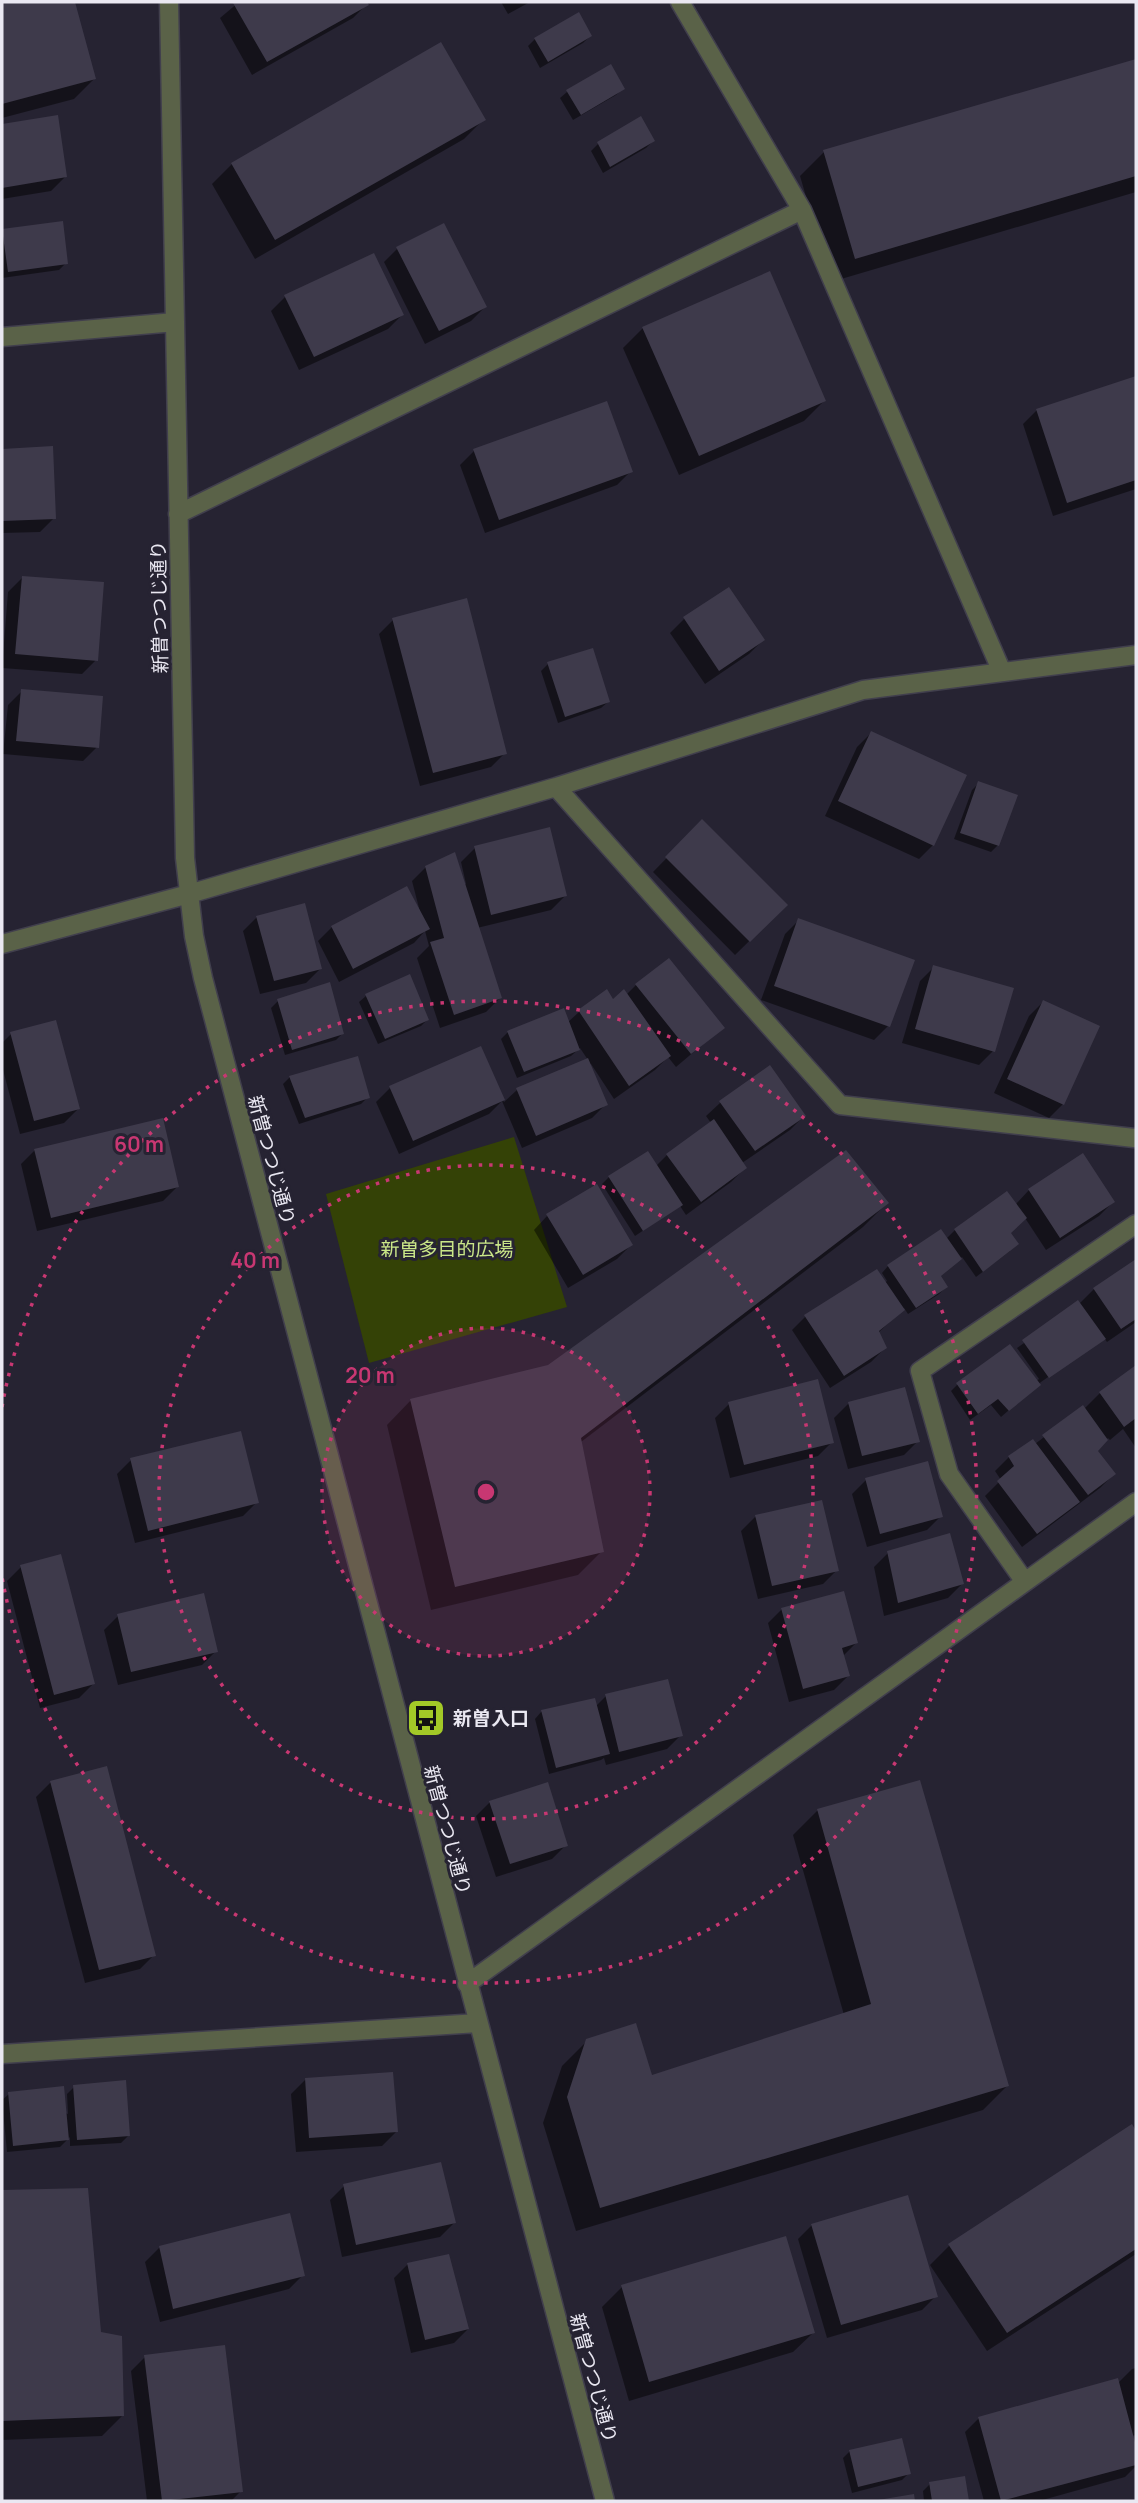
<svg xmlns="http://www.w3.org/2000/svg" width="1138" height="2503" font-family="Manrope,'Noto Sans JP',sans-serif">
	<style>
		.green { fill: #344206 }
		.shadow { fill: #0007 }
		.building { fill: #3e3a4b }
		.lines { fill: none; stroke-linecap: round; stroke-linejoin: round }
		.minor-casing { stroke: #413f4d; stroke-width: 21 }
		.minor { stroke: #5a6248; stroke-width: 18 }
		.ring { fill: none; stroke: #c83772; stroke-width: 3.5; stroke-dasharray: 3.5 7 }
		.labels { text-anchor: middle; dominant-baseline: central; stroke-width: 6; stroke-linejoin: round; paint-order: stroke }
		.street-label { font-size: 19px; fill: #eae8f2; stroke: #262332 }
		.park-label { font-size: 19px; fill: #cae688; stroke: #262332 }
		.poi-label { font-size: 19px; font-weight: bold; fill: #eae8f2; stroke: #262332; text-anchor: start }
		.centre { fill: #c83772; stroke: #262332; stroke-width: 3.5 }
		.ring-label { font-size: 21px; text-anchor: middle; font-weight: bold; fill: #c83772; stroke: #262332; stroke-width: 6; stroke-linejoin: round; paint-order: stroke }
	</style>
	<rect width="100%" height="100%" fill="#262332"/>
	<path class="green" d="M514 1137 567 1307 369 1363 326 1194Z"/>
	<path class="shadow" d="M2 2H73L94 79 74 99 2 118Z
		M239 2H365L367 4 353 18 252 75 220 18Z
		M501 2H530L508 14Z
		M590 36 583 43 540 68 528 46 535 39Z
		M1136 61V192L831 282 800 176 824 152Z
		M623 88 616 95 573 120 560 98 567 92Z
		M56 117 65 177 51 191 2 199V126Z
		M484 119 464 139 255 259 212 184 232 164Z
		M641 119 653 141 646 148 603 173 591 151 598 144Z
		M3 231 66 263 59 270 2 278Z
		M398 248 485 307 471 321 425 344 384 262Z
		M285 297 402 315 388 329 299 370 271 311Z
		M643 328 824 401 804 421 679 475 623 348Z
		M1136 378V489L1053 516 1023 424 1037 410Z
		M51 448 54 518 40 532 2 533V451Z
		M474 451 631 471 617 485 485 533 460 465Z
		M22 578 96 660 82 674 2 668 8 592Z
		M684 619 763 640 749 654 705 684 670 633Z
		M393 620 505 753 491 767 420 786 379 634Z
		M548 664 608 702 601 708 558 723 541 671Z
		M22 691 97 747 83 761 3 754 8 705Z
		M871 733 933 845 919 859 825 816 857 747Z
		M979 783 998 845 991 852 954 839 972 790Z
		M702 822 786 905 735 955 653 872Z
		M475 848 565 896 551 910 477 928 500 998 486 1012 440 1028 417 958 429 946 425 931 414 943 339 982 318 941 332 927 420 912 412 881 426 867 463 885 466 884 461 862Z
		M257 917 320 969 306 983 260 994 243 931Z
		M799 920 888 1026 874 1040 761 1000 785 934Z
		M934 967 993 1051 979 1065 902 1043 920 981Z
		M636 985 722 1028 676 1067 668 1057 655 1070 614 1099 591 1064 589 1065 606 1104 592 1118 522 1148 502 1101 489 1114 399 1154 376 1102 390 1088 480 1048 504 1102 517 1090 588 1060 580 1048 571 1056 517 1078 501 1039 508 1032 567 1023 579 1012 607 991 612 1001 626 995Z
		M366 996 427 1020 421 1026 378 1044 359 1002Z
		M278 1001 343 1033 336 1040 285 1055 271 1008Z
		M1043 1002 1063 1104 1049 1118 994 1093 1029 1016Z
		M11 1034 78 1109 64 1123 20 1134 2 1066V1043Z
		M290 1077 368 1097 361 1104 299 1124 283 1084Z
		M720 1103 804 1116 790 1130 742 1163 745 1168 731 1182 686 1215 680 1206 635 1236 602 1184 609 1177 647 1153 656 1166 667 1155 711 1123 706 1116Z
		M35 1150 177 1187 163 1201 37 1231 21 1164Z
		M1029 1190 1113 1202 1099 1216 1046 1250 1025 1218 1009 1233 1010 1251 976 1277 962 1257 939 1277 946 1287 939 1294 908 1314 904 1308 878 1333 885 1348 871 1362 830 1388 792 1330 806 1316 884 1283 887 1281 882 1273 888 1266 946 1239 955 1230 1006 1194 1015 1205Z
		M887 1203 863 1227 581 1442 602 1551 578 1575 431 1610 387 1425 411 1400 549 1366Z
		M547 1216 631 1245 617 1259 568 1288 534 1230Z
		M1136 1261V1322L1107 1342 1104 1338 1041 1382 1001 1417 991 1405 970 1420 951 1391 957 1385 1036 1381 1039 1379 1017 1348 1079 1304 1094 1289Z
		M1136 1367V1448L1123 1429 1110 1440 1108 1438 1096 1451 1114 1474 1100 1488 1022 1547 985 1496 1001 1480 995 1471 1009 1457 1035 1444 1082 1408 1084 1409 1100 1393Z
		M729 1404 832 1442 818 1456 730 1478 715 1418Z
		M848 1404 918 1441 904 1455 848 1469 834 1418Z
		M131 1460 257 1502 243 1516 135 1543 117 1474Z
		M866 1480 941 1516 927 1530 867 1547 852 1494Z
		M755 1517 837 1570 823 1584 758 1599 741 1531Z
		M888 1553 962 1584 948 1598 884 1616 874 1567Z
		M21 1567 93 1684 79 1698 40 1708 7 1581Z
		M782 1609 856 1643 842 1657 848 1676 834 1690 789 1702 768 1623Z
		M118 1616 216 1651 202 1665 118 1685 104 1630Z
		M606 1696 681 1735 667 1749 606 1765 604 1758 601 1760 549 1774 535 1719 541 1712 593 1700 595 1707Z
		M106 1768 154 1955 140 1969 85 1983 36 1797 50 1783Z
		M919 1783 1007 2086 983 2110 576 2231 543 2123 562 2066 587 2041 651 2078 844 2015 793 1835 817 1811Z
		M490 1802 566 1845 552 1859 496 1877 476 1816Z
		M305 2080 396 2132 382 2146 296 2152 291 2094Z
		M74 2087 128 2136 121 2143 70 2146V2137L60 2147 7 2152 2 2100 9 2094 68 2114 67 2094Z
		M1131 2126 1136 2134V2254L987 2351 930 2265 950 2245Z
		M344 2186 454 2223 440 2237 342 2257 330 2200Z
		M87 2190 99 2333 122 2416 102 2436 2 2440V2192Z
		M812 2225 936 2296 922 2310 827 2338 798 2239Z
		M159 2248 303 2275 289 2289 160 2322 145 2262Z
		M408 2264 468 2329 454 2343 411 2353 394 2278Z
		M622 2287 813 2333 793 2352 629 2401 602 2307Z
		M145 2357 241 2491 231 2501H147L131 2371Z
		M1136 2368V2435L1132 2436 1136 2452V2466L1125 2477 1039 2501H984L965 2432 979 2418 1117 2384 1132 2369Z
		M850 2451 909 2473 902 2480 852 2493 843 2458Z
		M964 2478 968 2501H924L923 2491 930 2484Z"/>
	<path class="building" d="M2 2H75L96 79 2 104Z
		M235 2H367L369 5 267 62 233 3Z
		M579 12 592 36 548 62 534 38Z
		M441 42 486 120 275 240 231 163Z
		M1136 59V176L855 259 823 150Z
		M611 64 625 89 581 115 566 90Z
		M58 115 67 177 2 188V124Z
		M641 116 655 141 610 167 597 142Z
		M63 221 68 264 8 272 2 229Z
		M444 223 487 307 439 331 396 247Z
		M374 253 404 315 314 357 284 295Z
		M770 271 826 401 699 456 642 327Z
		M1136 376V480L1067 503 1036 409Z
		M607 401 633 472 499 520 473 449Z
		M53 446 56 519 2 521V449Z
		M22 576 104 582 98 661 15 654Z
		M729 587 765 640 719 671 683 617Z
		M467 598 507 754 433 773 392 618Z
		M593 648 610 702 565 717 547 662Z
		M21 689 103 696 99 748 16 741Z
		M871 731 967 775 934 846 838 801Z
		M978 781 1018 795 999 846 960 833Z
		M702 819 788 905 750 942 665 857Z
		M550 827 567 896 491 915 474 846Z
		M455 852 502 998 454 1015 430 942 444 938 425 866Z
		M407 886 430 929 353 969 331 926Z
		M305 903 322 969 274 981 256 916Z
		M798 918 915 960 890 1027 774 986Z
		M669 958 725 1028 691 1054 635 984Z
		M933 965 1014 988 995 1052 915 1029Z
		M410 974 429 1020 385 1039 365 994Z
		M330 982 344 1034 292 1050 277 999Z
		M607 989 613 999 624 989 671 1056 629 1086 578 1010Z
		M1043 1000 1100 1026 1064 1105 1007 1079Z
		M564 1008 580 1050 524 1072 507 1031Z
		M56 1020 80 1109 34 1121 10 1032Z
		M481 1046 505 1100 413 1141 389 1086Z
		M358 1056 370 1098 305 1118 289 1076Z
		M588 1058 608 1105 536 1136 516 1088Z
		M770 1065 806 1116 755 1151 719 1101Z
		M163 1118 179 1187 51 1218 34 1149Z
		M714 1119 747 1168 701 1202 666 1154Z
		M846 1150 889 1203 581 1438 604 1552 455 1587 410 1399 548 1365Z
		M648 1151 683 1205 643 1231 608 1176Z
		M1083 1153 1115 1202 1060 1238 1028 1189Z
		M597 1184 633 1245 583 1275 546 1214Z
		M1007 1191 1027 1218 1011 1233 1019 1244 983 1272 954 1229Z
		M941 1229 962 1259 941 1276 948 1287 916 1308 887 1265Z
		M1136 1259V1319L1121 1329 1093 1288Z
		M877 1269 905 1310 879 1331 887 1348 844 1376 804 1315Z
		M1078 1300 1106 1339 1049 1378 1022 1340Z
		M1010 1344 1041 1385 1009 1411 998 1399 978 1414 956 1383Z
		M1136 1365V1418L1124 1427 1099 1392Z
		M818 1379 834 1443 744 1465 728 1402Z
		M905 1387 920 1442 862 1456 848 1402Z
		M1083 1405 1108 1440 1098 1451 1116 1474 1088 1495 1042 1435Z
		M241 1431 259 1503 148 1531 130 1458Z
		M1033 1439 1080 1502 1037 1534 997 1481 1014 1466 1008 1456Z
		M928 1461 943 1517 880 1534 865 1478Z
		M822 1500 839 1571 772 1586 755 1515Z
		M950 1533 964 1584 898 1603 887 1551Z
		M61 1554 95 1684 54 1695 20 1565Z
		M844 1591 858 1643 842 1648 850 1676 803 1689 781 1608Z
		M204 1593 218 1652 131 1672 117 1614Z
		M668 1679 683 1736 619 1752 605 1694Z
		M595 1698 610 1754 556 1768 541 1710Z
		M107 1766 156 1956 99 1970 50 1781Z
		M920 1780 1009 2086 600 2208 567 2097 586 2039 636 2023 652 2075 871 2004 817 1809Z
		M548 1782 568 1846 510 1864 489 1801Z
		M393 2072 398 2132 309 2138 305 2078Z
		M126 2080 130 2136 77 2140 73 2085Z
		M64 2086 69 2140 13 2146 8 2092Z
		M1132 2124 1136 2131V2249L1007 2333 948 2244Z
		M441 2162 456 2223 356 2245 343 2184Z
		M88 2188 101 2332 122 2336 124 2416 2 2421V2190Z
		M908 2195 938 2297 841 2325 811 2224Z
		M290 2213 305 2276 173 2309 159 2246Z
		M786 2236 815 2333 649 2382 621 2285Z
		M449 2254 469 2329 425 2340 407 2263Z
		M225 2345 243 2492 162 2501 144 2355Z
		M1118 2378 1136 2446V2465L1001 2501 978 2417Z
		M902 2438 911 2474 858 2487 849 2450Z
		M965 2476 969 2501H932L929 2482Z
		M914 2494 915 2501H878V2500Z"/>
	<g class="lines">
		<defs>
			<path id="minor" d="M169 2 185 858 194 936 203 978 605 2501
				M680 2 802 210 1002 672
				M2 337 175 322
				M178 514 802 210
				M556 787 840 1105 1134 1138
				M2 944 189 894 556 787 863 690 1136 655
				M1025 1582 949 1474 920 1371 1136 1224
				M467 1984 1136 1502
				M2 2054 478 2023"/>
		</defs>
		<use href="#minor" class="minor-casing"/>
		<use href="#minor" class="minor"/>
	</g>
	<circle cx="486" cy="1492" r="164" fill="#c83772" fill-opacity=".12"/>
	<g class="ring">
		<circle cx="486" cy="1492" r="164"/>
		<circle cx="486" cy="1492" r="327"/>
		<path d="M2 1407A491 491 0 1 1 2 1577"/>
	</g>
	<defs>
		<symbol id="bus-square" viewBox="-11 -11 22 22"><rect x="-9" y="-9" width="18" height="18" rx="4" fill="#a3c927" stroke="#262332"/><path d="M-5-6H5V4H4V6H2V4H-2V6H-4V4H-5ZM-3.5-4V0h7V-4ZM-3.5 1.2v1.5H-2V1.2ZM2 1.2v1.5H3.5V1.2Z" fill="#111"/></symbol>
	</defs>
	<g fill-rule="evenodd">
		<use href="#bus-square" x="404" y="1696" width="44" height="44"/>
	</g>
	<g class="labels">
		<g class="street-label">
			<text transform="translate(159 607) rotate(-91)">新曽つつじ通り</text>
			<text transform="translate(272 1160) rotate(75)">新曽つつじ通り</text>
			<text transform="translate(448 1830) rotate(75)">新曽つつじ通り</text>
			<text transform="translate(594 2378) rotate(75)">新曽つつじ通り</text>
		</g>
		<g class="park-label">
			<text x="447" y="1249">新曽多目的広場</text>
		</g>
		<g class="poi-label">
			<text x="453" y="1718">新曽入口</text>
		</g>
	</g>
	<circle cx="486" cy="1492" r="10" class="centre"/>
	<g class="ring-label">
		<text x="139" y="1152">60 m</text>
		<text x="255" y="1268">40 m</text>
		<text x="370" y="1383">20 m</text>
	</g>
	<rect width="1138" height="2503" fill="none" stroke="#eae8f2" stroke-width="7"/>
</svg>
